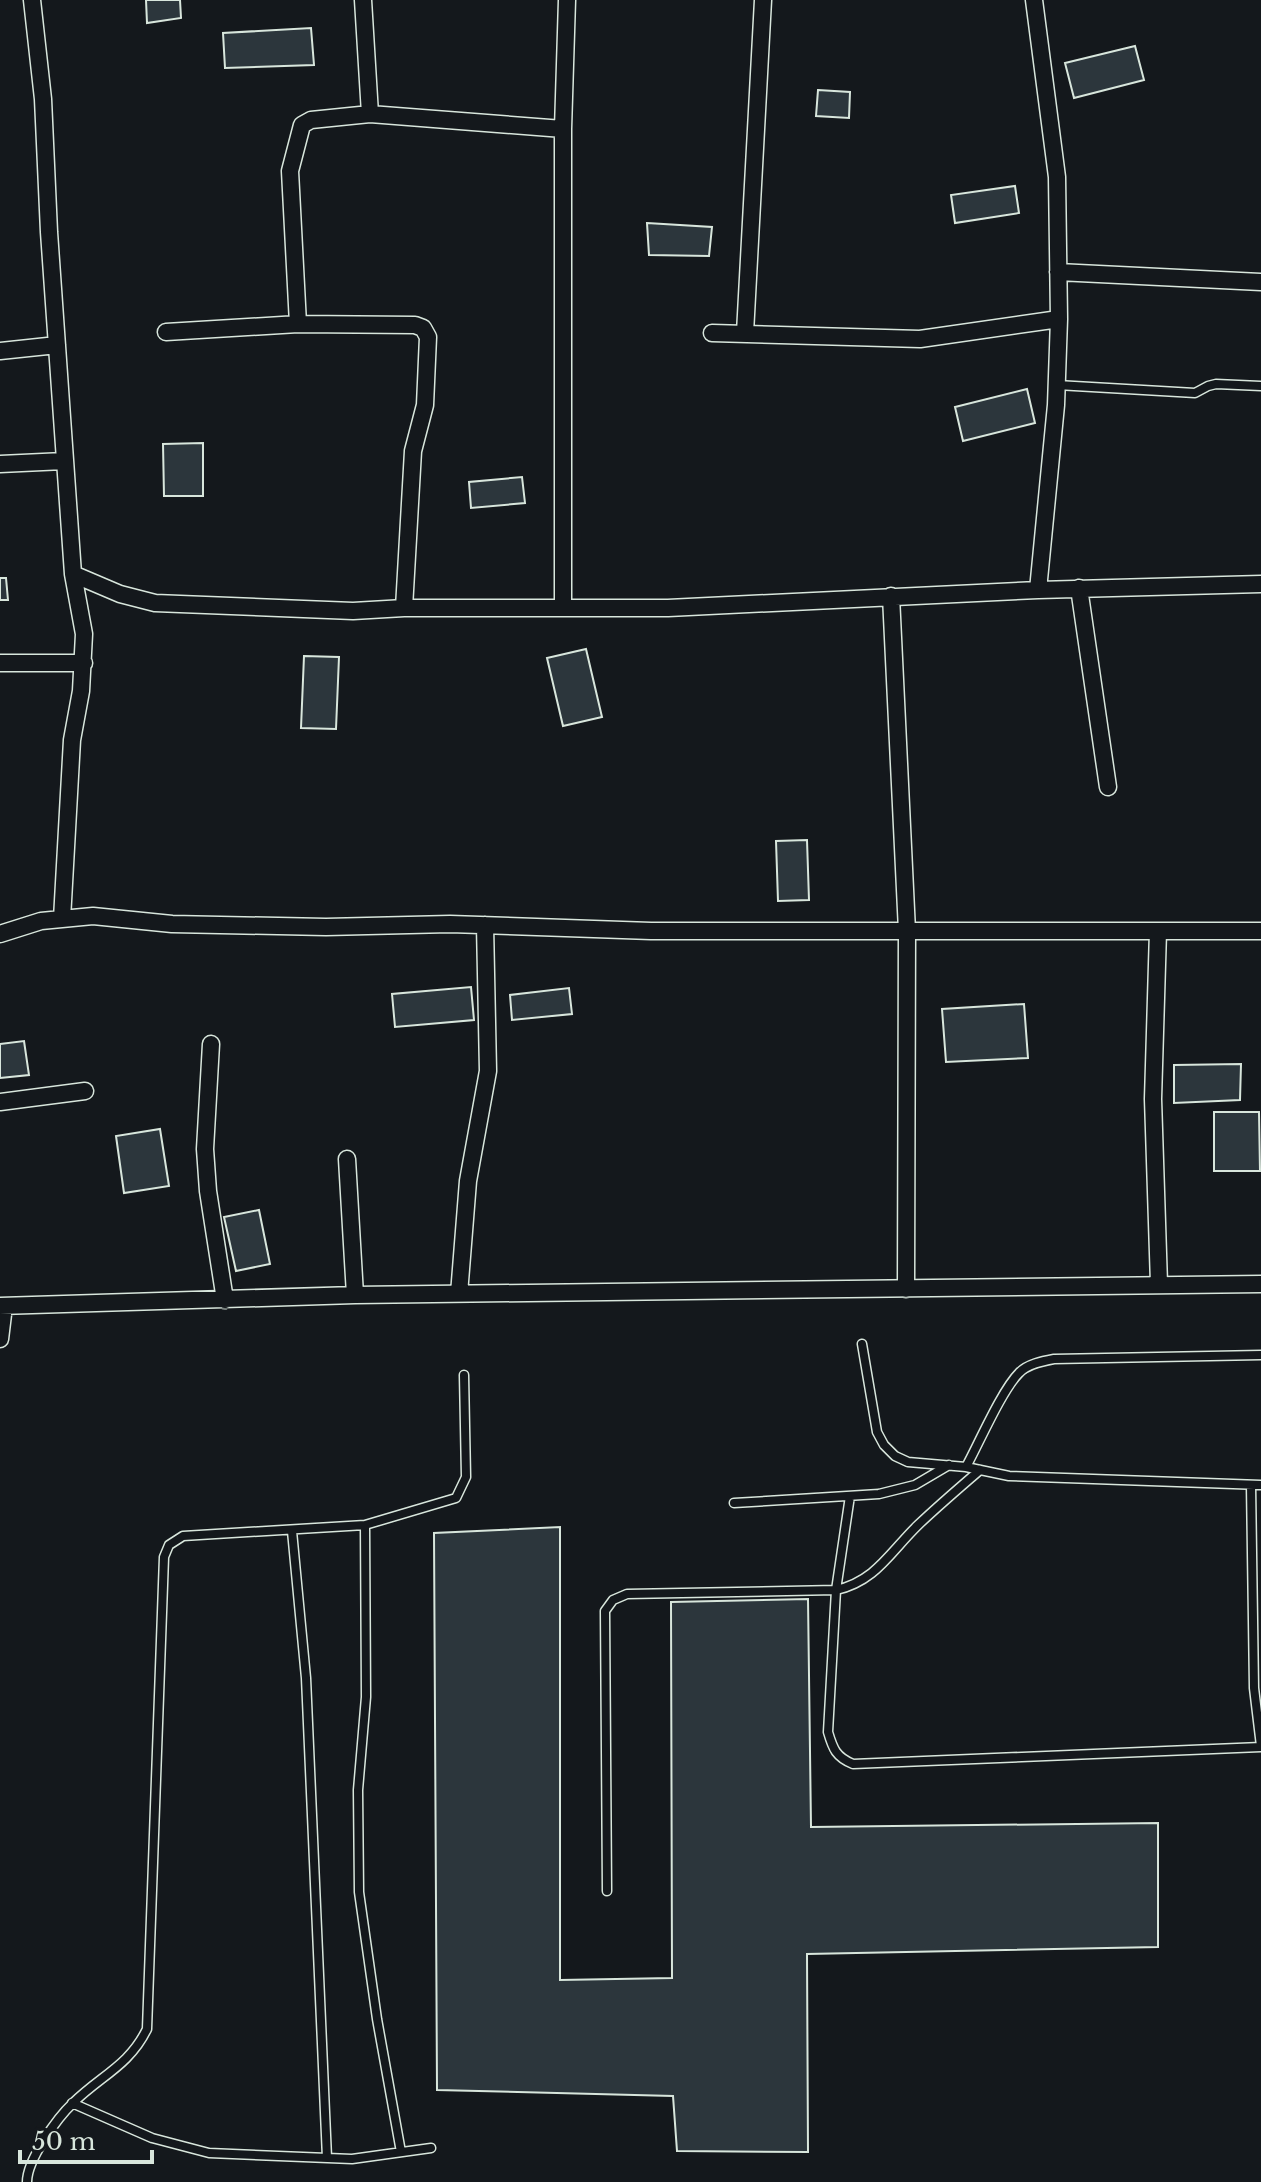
<svg xmlns="http://www.w3.org/2000/svg" width="1261" height="2182" font-family="'Libre Baskerville',serif">
	<style>
		.building { fill: #2c363c; stroke: #d8e6dc; stroke-width: 2 }
		.lines { fill: none; stroke-linecap: round; stroke-linejoin: round }
		.lane-casing { stroke: #d8e6dc; stroke-width: 11 }
		.street-casing { stroke: #d8e6dc; stroke-width: 19 }
		.lane { stroke: #14181c; stroke-width: 8 }
		.street { stroke: #14181c; stroke-width: 16 }
	</style>
	<rect width="100%" height="100%" fill="#14181c"/>
	<path class="building" d="M146 0H180L181 18 147 23Z
		M311 28 314 65 225 68 223 33Z
		M1135 46 1144 80 1074 98 1065 63Z
		M818 90 850 92 849 118 816 116Z
		M1015 186 1019 213 955 223 951 195Z
		M647 223 712 227 709 256 649 255Z
		M1027 389 1035 423 963 441 955 407Z
		M203 443V496H164L163 444Z
		M522 477 525 503 471 508 469 482Z
		M0 578H6L8 600H0Z
		M586 649 602 717 563 726 547 658Z
		M304 656 339 657 336 729 301 728Z
		M807 840 809 900 778 901 776 841Z
		M471 987 474 1020 395 1027 392 994Z
		M569 988 572 1014 512 1020 510 995Z
		M1024 1004 1028 1058 946 1062 942 1009Z
		M24 1041 29 1075 0 1078V1044Z
		M1241 1064 1240 1100 1174 1103V1065Z
		M1214 1112H1259L1260 1171H1214Z
		M160 1129 169 1186 124 1193 116 1136Z
		M259 1210 270 1264 236 1271 224 1217Z
		M560 1527V1980L672 1978 671 1602 808 1599 811 1827 1158 1823V1947L807 1954 808 2152 677 2151 673 2096 437 2090 434 1533Z"/>
	<g class="lines">
		<defs>
			<path id="lane" d="M1057 385 1195 393 1208 386 1216 384 1261 386
				M862 1344 877 1432 884 1445 895 1456 908 1462 966 1467 1009 1476 1261 1485
				M966 1467C979 1443 1002 1390 1019 1373 1027 1364 1043 1361 1054 1359L1261 1355
				M1251 1485 1254 1688 1261 1746
				M850 1496 836 1590 828 1732C833 1749 836 1757 853 1764L1261 1747
				M734 1503 879 1494 915 1485 949 1465
				M365 1525 366 1697 358 1790 359 1892 377 2019 401 2152
				M292 1531 306 1678 327 2158
				M607 1891 605 1611 613 1600 627 1594 836 1590C876 1581 890 1552 918 1525 938 1506 959 1488 980 1470
				M72 2103 152 2138 209 2153 352 2159 431 2148
				M27 2182C27 2160 57 2118 73 2103 100 2076 129 2066 147 2029L164 1557 169 1545 183 1536 365 1525 456 1498 466 1477 464 1375"/>
			<path id="street" d="M32 0 43 99 49 232 73 574 84 634 81 691 72 740 62 919
				M1034 0 1057 177 1059 319 1056 405 1038 590
				M370 114 563 129
				M1058 272 1261 282
				M298 324 290 171 302 125 311 120 370 114 363 0
				M166 332 298 324 415 325 423 328 428 337 425 405 413 451 404 608
				M712 333 920 339 1059 319
				M745 333 763 0
				M0 351 57 345
				M0 464 64 461
				M73 574 120 594 155 603 353 611 404 608H668L1038 590 1261 584
				M1079 588 1108 787
				M891 596 907 931 906 1289
				M563 608V129L567 0
				M0 663H84
				M1158 931 1153 1099 1159 1284
				M0 934 41 921 93 916 172 924 326 927 450 924 651 931H1261
				M211 1044 205 1149 208 1191 225 1300
				M0 1102 85 1091
				M347 1159 355 1295
				M459 1294 468 1181 488 1071 485 925
				M0 1306 355 1295 1261 1284
				M0 1339 4 1306"/>
		</defs>
		<use href="#lane" class="lane-casing"/>
		<use href="#street" class="street-casing"/>
		<use href="#lane" class="lane"/>
		<use href="#street" class="street"/>
	</g>
	<path d="M20 2150v12h132v-12" fill="none" stroke="#d8e6dc" stroke-width="4"/>
	<text x="32" y="2150" font-size="24" fill="#d8e6dc" stroke="#14181c" stroke-width="6" paint-order="stroke">50 m</text>
</svg>
